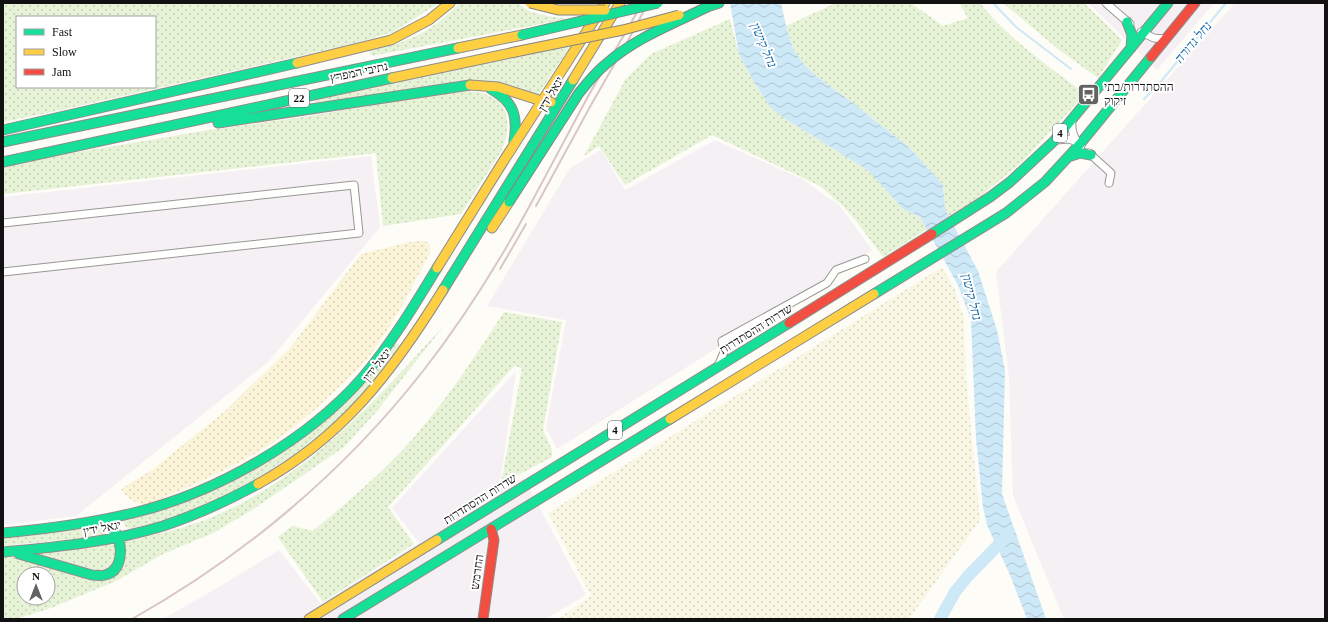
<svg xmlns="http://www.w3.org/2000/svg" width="1328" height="622" font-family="'Times New Roman','Noto Sans Hebrew',serif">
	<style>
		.industrial { fill: #f5f0f3 }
		.farmland { fill: url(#farmland-dots) }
		.grass { fill: url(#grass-dots); fill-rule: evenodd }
		.sand { fill: url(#sand-dots) }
		.water { fill: url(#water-waves) }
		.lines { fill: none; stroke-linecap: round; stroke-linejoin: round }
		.stream { stroke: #cde8f7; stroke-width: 2 }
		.river { stroke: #cde8f7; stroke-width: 12 }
		.street-casing { stroke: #979795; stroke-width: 9 }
		.fast-casing { stroke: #8e8d8b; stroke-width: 11 }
		.slow-casing { stroke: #8e8d8b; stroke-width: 11 }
		.jam-casing { stroke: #8e8d8b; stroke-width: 11 }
		.street { stroke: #fffffe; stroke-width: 7 }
		.fast { stroke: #16e098; stroke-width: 9 }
		.slow { stroke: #ffcf43; stroke-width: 9 }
		.jam { stroke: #f24e42; stroke-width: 9 }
		.rail { stroke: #d9c6c7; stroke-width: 2 }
		.fast-bridge-casing { stroke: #858482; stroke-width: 11; stroke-linecap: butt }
		.slow-bridge-casing { stroke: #858482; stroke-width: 11; stroke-linecap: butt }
		.fast-bridge { stroke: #16e098; stroke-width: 9 }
		.slow-bridge { stroke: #ffcf43; stroke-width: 9 }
		.labels { text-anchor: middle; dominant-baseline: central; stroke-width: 4; stroke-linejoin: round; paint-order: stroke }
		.shield { fill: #fff; stroke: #585858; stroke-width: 1 }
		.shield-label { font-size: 11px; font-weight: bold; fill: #111 }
		.street-label { font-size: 12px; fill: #111; stroke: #fff }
		.poi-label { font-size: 12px; fill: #111; stroke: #fff; text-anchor: start }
		.water-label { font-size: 13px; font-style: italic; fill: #1768a6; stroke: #fff }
	</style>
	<defs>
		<pattern id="farmland-dots" width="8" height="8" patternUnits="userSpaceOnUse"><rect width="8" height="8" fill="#f9f7e4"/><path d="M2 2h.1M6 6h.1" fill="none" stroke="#d4d3c3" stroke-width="1.8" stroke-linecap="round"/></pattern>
		<pattern id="grass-dots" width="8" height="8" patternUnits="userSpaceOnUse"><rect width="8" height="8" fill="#e7f3d7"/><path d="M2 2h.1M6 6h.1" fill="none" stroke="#c5cfb8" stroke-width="1.8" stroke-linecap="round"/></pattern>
		<pattern id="sand-dots" width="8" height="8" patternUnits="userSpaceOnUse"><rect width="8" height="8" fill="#fcf4d9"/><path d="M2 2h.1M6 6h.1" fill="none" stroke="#d7d0b9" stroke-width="1.8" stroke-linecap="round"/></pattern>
		<pattern id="water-waves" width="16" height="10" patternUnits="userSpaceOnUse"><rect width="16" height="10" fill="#cde8f7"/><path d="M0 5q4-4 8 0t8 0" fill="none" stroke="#afc6d3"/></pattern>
	</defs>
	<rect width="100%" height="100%" fill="#fdfcf7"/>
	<path class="industrial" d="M1088 3H1214L1157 70Z
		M1235 3H1325V619H1064L1013 496 1009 377 996 272Z
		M715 140 802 179 840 206 872 250 557 449 546 428 566 320 487 306 570 168 601 150 625 190Z
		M371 156 380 227 269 361 76 516 3 525V197Z
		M516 371 499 490 524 478 586 595 546 619H163L224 584 279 550 321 604 419 543 392 508Z"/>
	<path class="farmland" d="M942 267 955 290 964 319 966 378 980 520 909 619H558L591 596 548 513Z"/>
	<path class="grass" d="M3 3H439L393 32 356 43 52 112 3 122ZM17 17H155V87H17Z
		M459 3H518C529 15 551 16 567 19L371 56 369 51C408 42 432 33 459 3Z
		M836 3H911L943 26 968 18 959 3H980C1008 39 1049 66 1085 94L1023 161 982 195 950 218 945 209 943 185 910 148 853 103 815 75 802 62 793 49 786 26Z
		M1003 3H1084L1105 23 1122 40 1098 78 1058 49Z
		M730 19 739 54 754 82 771 108 787 120 869 171 903 209 920 217 927 229 883 257 857 222 843 206 820 186 712 135 625 185 599 146 584 156 625 80 651 54Z
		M571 45 537 96 508 86 315 102 314 99Z
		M463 91C503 91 516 113 502 150L461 214 383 226 376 153 3 194V167L49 157 209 130 304 117 429 95Z
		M504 312 562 322 543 430 552 450V457L501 484 522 368 514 366 388 507 414 544 323 602 278 537 292 526 313 531C351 499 390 467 421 429 452 392 478 352 504 312Z
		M446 323 377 411 344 447 252 510 213 533 161 555 116 581 51 608 16 619H3V556L12 557 108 578 123 542C150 536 178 530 205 520 306 480 375 401 446 323ZM24 574H48V598H24Z
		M397 343 401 346 350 408 328 428 289 458 256 479 220 498 176 517 130 529 125 526 123 520 252 471Z
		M102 525 105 534 84 538 3 546V538Z
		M115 543 117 557 107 573 34 553Z"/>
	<path class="sand" d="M424 241 429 243 430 253C413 285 397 318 376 347 366 362 352 375 339 387 312 414 282 439 249 457 216 476 181 490 147 505 135 504 128 499 121 489L152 470 224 412 290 348 361 254 410 242Z"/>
	<path class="water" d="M730 3H781L786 26 793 49 802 62 815 75 853 103 910 148 943 185 945 209 978 271 997 330 1005 370 1002 494 1046 619H1027L1010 575 987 525 983 507 976 439 971 320 958 285 920 217 903 209 869 171 787 120 771 108 754 82 739 54Z"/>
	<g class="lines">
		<path class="stream" d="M993 3 1016 27 1071 69
			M1144 99 1158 85 1226 3"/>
		<path class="river" d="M940 619 955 592 968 576 1008 535"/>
		<defs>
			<path id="street" d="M1106 3 1130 24
				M1141 32 1154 38 1165 39
				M1072 121C1071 132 1074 138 1081 146
				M1055 140 1070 139 1078 143
				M1089 153 1111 173 1109 183
				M3 223 354 185 359 233 3 272
				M722 341 827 283 836 270 865 259
				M719 364 724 352 722 341"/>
			<path id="fast" d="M707 7 719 3
				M1127 22 1132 35 1131 48
				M491 89C514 102 518 116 514 141
				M218 123 470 85
				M3 130 297 63
				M3 142 458 48
				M1068 157 1080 153 1091 155
				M3 162 392 78
				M932 234 990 197 1010 182 1054 141 1168 3
				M443 290 573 80
				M874 294 1006 213 1045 182 1080 144 1151 57
				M3 533C48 529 93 523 137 512 217 492 308 440 362 378 391 344 414 306 437 268
				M437 540 789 323
				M3 552C57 547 111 542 163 526 196 515 227 501 258 484
				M19 554 92 575C96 575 101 576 105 575 122 571 123 549 117 535 114 529 110 525 105 520
				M343 619 670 419"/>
			<path id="slow" d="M458 48 522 35
				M297 63 391 40 429 20 450 3
				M392 78 515 52
				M573 80 620 3
				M470 85 498 87 542 101 551 102
				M492 228 509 202
				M437 268 501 165 605 3
				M670 419 874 294
				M258 484C343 437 393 371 443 290
				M309 619 437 540"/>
			<path id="jam" d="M1151 57 1195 3
				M789 323 932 234
				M483 619 494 540 491 529"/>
		</defs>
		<use href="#street" class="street-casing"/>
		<use href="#fast" class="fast-casing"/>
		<use href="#slow" class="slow-casing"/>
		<use href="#jam" class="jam-casing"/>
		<use href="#street" class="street"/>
		<use href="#fast" class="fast"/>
		<use href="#slow" class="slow"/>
		<use href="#jam" class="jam"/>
		<path class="rail" d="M536 206 591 105 630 37 648 3
			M500 269 526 224
			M132 619C243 557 344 472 423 371 463 320 498 264 529 207 548 172 566 137 585 102 603 69 624 37 642 3"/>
		<defs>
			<path id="fast-bridge" d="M522 35 658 3
				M509 202 579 93C587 83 596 72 606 64 635 38 673 24 707 7"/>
			<path id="slow-bridge" d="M530 3 558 10H605
				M515 52 623 30 679 15"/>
		</defs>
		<use href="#fast-bridge" class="fast-bridge-casing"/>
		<use href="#slow-bridge" class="slow-bridge-casing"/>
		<use href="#fast-bridge" class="fast-bridge"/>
		<use href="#slow-bridge" class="slow-bridge"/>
	</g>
	<defs>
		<symbol id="bus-square" viewBox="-11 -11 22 22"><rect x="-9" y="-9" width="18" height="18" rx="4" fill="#646362" stroke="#fff"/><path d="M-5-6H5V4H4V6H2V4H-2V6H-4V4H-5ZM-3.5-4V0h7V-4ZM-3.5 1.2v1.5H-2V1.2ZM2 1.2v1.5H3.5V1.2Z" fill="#fff"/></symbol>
	</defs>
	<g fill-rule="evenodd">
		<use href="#bus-square" x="1076" y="82" width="25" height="25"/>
	</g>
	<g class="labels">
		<g class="shield">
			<rect x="289" y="89" width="20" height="18" rx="3"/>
			<rect x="1053" y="124" width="14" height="18" rx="3"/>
			<rect x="608" y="421" width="14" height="18" rx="3"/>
		</g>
		<g class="shield-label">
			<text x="299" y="98">22</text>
			<text x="1060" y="133">4</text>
			<text x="615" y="430">4</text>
		</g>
		<g class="street-label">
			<text transform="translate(359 72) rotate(-12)">נתיבי המפרץ</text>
			<text transform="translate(551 94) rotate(-59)">יגאל ידין</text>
			<text transform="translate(756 329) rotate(-32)">שדרות ההסתדרות</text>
			<text transform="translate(377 365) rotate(-52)">יגאל ידין</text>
			<text transform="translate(480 499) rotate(-32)">שדרות ההסתדרות</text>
			<text transform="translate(102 528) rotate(-11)">יגאל ידין</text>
			<text transform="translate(477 572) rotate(-82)">החרמש</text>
		</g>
		<g class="poi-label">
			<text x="1104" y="87">ההסתדרות/בתי<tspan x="1104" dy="14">זיקוק</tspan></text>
		</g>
		<g class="water-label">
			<text transform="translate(1193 42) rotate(-50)">נחל גדורה</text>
			<text transform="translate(764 45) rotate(67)">נחל קישון</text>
			<text transform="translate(972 297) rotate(76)">נחל קישון</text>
		</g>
	</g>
	<rect width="1328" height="622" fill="none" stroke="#111111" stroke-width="8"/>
	<rect x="16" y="16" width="140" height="72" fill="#ffffff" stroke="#a0a0a0"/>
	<rect x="24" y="29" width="20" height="6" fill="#16e098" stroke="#a0a0a0"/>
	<text x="52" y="36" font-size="12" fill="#111111">Fast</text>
	<rect x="24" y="49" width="20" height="6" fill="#ffcf43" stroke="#a0a0a0"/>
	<text x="52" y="56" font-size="12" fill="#111111">Slow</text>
	<rect x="24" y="69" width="20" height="6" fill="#f24e42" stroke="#a0a0a0"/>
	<text x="52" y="76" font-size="12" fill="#111111">Jam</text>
	<g transform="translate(36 586)"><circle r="19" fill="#ffffff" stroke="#a0a0a0"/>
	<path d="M0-3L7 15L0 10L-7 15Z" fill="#646362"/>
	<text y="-6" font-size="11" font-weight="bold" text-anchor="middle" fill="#111111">N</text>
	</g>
</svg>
